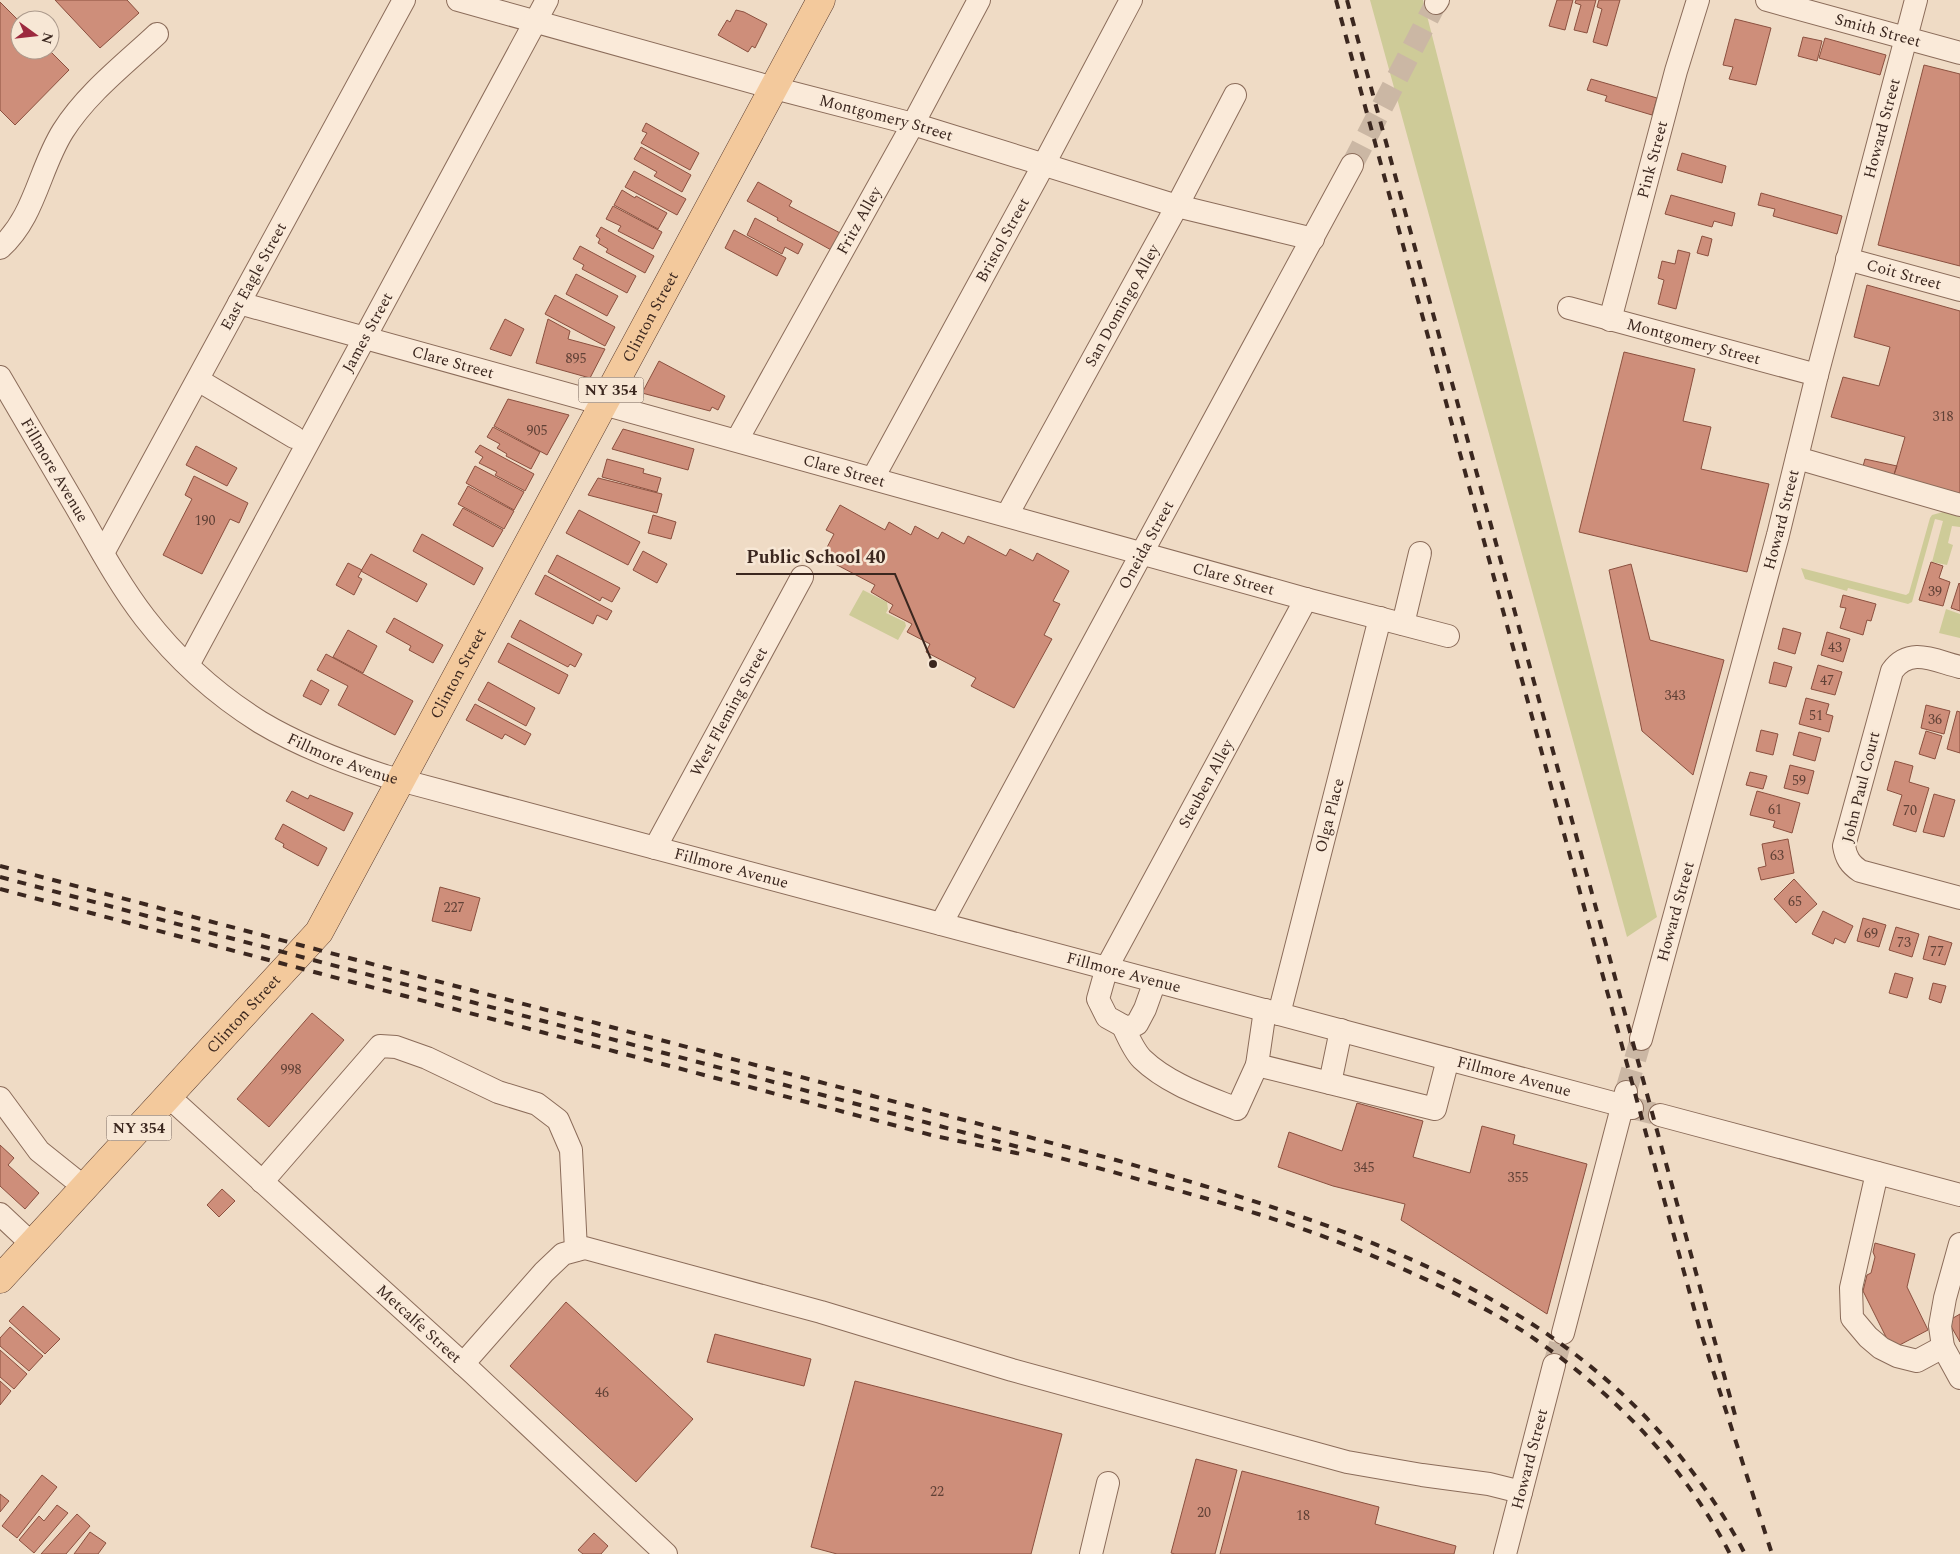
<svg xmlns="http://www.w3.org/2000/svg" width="1960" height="1554" font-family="Spectral,serif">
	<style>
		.green { fill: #cecb98 }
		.building { fill: #ce8e7a; stroke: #8b503f }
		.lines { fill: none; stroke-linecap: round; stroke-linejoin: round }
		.minor-tunnel { stroke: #cbb7a4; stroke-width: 22; stroke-dasharray: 22 11; stroke-linecap: butt }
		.minor-casing { stroke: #8b6c5a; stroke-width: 24 }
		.major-casing { stroke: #593b2f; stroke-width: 29 }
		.minor { stroke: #faead9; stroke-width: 22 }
		.major { stroke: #f3c99c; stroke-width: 28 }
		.rail { stroke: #3b271f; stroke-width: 4; stroke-dasharray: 9 9; stroke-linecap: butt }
		.labels { text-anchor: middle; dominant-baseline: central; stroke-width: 5; stroke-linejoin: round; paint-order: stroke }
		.number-label { font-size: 14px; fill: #604136 }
		.shield { fill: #f7e7d5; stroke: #736156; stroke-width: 1 }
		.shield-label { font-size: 15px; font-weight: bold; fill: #3b271f }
		.street-label { font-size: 16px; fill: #3b271f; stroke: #f7e7d5 }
		.leader { fill: none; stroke: #3b271f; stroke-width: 2 }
		.callout-dot { fill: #3b271f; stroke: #f7e7d5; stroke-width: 2 }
		.callout-label { font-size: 18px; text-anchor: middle; font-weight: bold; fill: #3b271f; stroke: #f7e7d5; stroke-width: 5; stroke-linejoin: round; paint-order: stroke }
	</style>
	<rect width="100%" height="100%" fill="#efdbc5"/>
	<path class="green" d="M1370 0H1423L1657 917 1627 937Z
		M1943 512 1960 515V527L1952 526 1948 543 1953 545 1947 565 1932 562 1943 521 1935 519 1912 602 1908 604 1848 588 1847 591 1805 579 1801 568 1906 595 1909 593 1930 518 1932 515Z
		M863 590 887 602 888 609 886 613 905 622 906 626 898 640 849 615Z
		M1946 609 1960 614V638L1939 633Z"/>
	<path class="building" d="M55 0H127L139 13 100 48Z
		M1557 0H1573L1565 30 1549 26Z
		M1576 0H1596L1587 33 1574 30 1581 5 1575 3Z
		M1599 0H1620L1607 46 1593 42 1602 9 1597 7Z
		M0 2 20 22V50H49L69 70 15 125 0 110Z
		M736 10 744 12 767 24 755 48 752 46 748 52 718 35 727 20 730 22Z
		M1735 19 1771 28 1756 85 1729 79 1733 67 1723 65Z
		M1803 37 1822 41 1817 61 1798 56Z
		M1825 38 1886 55 1880 75 1819 58Z
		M1924 65 1960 74V266L1878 245Z
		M1591 79 1657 98 1652 115 1605 101 1607 96 1587 90Z
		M646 123 699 153 690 170 641 143 647 133 642 131Z
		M641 147 691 175 682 192 654 176 657 172 634 159Z
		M1682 153 1726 166 1722 183 1677 170Z
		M634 171 686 199 677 215 625 187Z
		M758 182 792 201 789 206 842 234 833 251 777 220 778 218 747 201Z
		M622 190 635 198 636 196 667 213 658 229 614 205Z
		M1761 193 1842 216 1837 234 1773 216 1775 209 1758 205Z
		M1671 195 1735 213 1732 226 1714 221 1712 227 1665 214Z
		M613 206 662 232 653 249 618 231 621 226 606 219Z
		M755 218 803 244 798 254 785 247 782 254 747 235Z
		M601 227 654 256 645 273 606 252 608 249 598 243 600 239 596 236Z
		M734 230 786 258 777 276 725 248Z
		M1702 236 1712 239 1708 256 1697 253Z
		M580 246 636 276 627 293 582 269 584 265 573 259Z
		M1678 250 1690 253 1676 309 1658 304 1664 280 1658 278 1662 261 1675 264Z
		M576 274 618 296 607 316 566 294Z
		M1867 285 1960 311V501L1892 482 1905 437 1831 417 1843 377 1879 386 1886 362 1890 347 1854 337Z
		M555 295 615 327 605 346 545 314Z
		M505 319 524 329 511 356 490 349Z
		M548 319 570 331 568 339 605 349 590 378 536 363Z
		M1624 352 1695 369 1683 421 1711 427 1701 469 1769 484 1747 572 1579 532Z
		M659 361 725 396 718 410 712 407 710 411 642 393Z
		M508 399 569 415 547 455 494 426Z
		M493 427 540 452 531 469 506 456 507 454 497 448 500 444 487 437Z
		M623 429 694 449 688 470 612 449Z
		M480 445 534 474 525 491 495 475 497 472 479 463 483 457 475 452Z
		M196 446 237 468 227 486 186 465Z
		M607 459 644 469 643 473 661 478 657 492 602 477Z
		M1865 459 1897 466 1893 477 1862 470Z
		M475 466 524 492 514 510 466 483Z
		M194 476 248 503 239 523 230 519 202 574 163 555 192 499 185 495Z
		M598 478 662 494 657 513 588 495Z
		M468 486 514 511 504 529 458 504Z
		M840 505 885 530 889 522 911 535 915 526 938 539 942 532 964 544 968 536 1006 556 1010 549 1033 561 1037 553 1069 571 1053 601 1060 604 1044 635 1052 639 1014 708 971 686 976 678 926 652 930 644 907 632 912 624 889 612 893 605 871 592 875 585 822 557 834 534 826 530Z
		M463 508 503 530 493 547 453 525Z
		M579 510 640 542 628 565 566 533Z
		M653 515 676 522 671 539 648 533Z
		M422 534 483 568 474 585 413 551Z
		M643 551 667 564 657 583 633 570Z
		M371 554 427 584 417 602 361 571Z
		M557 555 620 588 612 602 602 597 600 601 548 572Z
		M1931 562 1943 566 1939 578 1950 582 1943 606 1919 600Z
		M348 563 362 570 358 577 362 579 354 595 336 585Z
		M1631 564 1650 640 1724 660 1693 775 1642 731 1609 570Z
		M545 575 612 611 607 620 597 615 593 624 535 594Z
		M1959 583 1960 584V611L1951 608Z
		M1843 595 1876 604 1871 621 1867 620 1863 635 1840 628 1846 608 1840 607Z
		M394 618 443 645 433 663 409 650 411 646 386 632Z
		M520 620 582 654 575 667 570 664 568 667 511 637Z
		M1783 628 1801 633 1795 654 1778 649Z
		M348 630 377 646 363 673 333 657Z
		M1827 632 1850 639 1843 662 1821 655Z
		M508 643 568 675 559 694 498 662Z
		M326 654 413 701 395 735 338 705 348 686 317 670Z
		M1774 662 1792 667 1786 687 1769 683Z
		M1818 665 1842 672 1835 695 1811 689Z
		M311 680 329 690 321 705 303 696Z
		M488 682 535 708 526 726 478 700Z
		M1806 698 1829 704 1826 714 1833 716 1829 732 1799 724Z
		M475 704 531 734 525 745 505 734 502 739 466 720Z
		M1926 705 1950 711 1944 734 1921 728Z
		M1957 711 1960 712V753L1947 749Z
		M1761 730 1778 734 1773 755 1756 751Z
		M1926 731 1942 736 1935 759 1919 754Z
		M1799 732 1821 738 1815 761 1793 755Z
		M1895 761 1913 766 1909 782 1929 788 1916 832 1893 825 1902 795 1887 790Z
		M1790 765 1814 771 1808 794 1784 788Z
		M1750 772 1767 776 1763 789 1746 785Z
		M292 791 308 799 310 795 353 813 344 831 286 801Z
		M1757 791 1800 803 1792 833 1773 827 1775 821 1750 815Z
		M1934 794 1955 800 1944 837 1923 832Z
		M283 824 327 848 318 866 283 847 284 844 275 839Z
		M1788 839 1794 873 1761 880 1758 868 1766 866 1762 844Z
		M1794 879 1817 904 1796 923 1774 899Z
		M440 887 480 898 471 931 432 921Z
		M1823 911 1853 926 1845 943 1835 938 1833 944 1812 934Z
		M1863 918 1886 925 1879 947 1857 941Z
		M1896 927 1919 934 1912 957 1889 950Z
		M1929 936 1952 943 1945 965 1923 959Z
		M1895 973 1913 978 1907 998 1889 993Z
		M1933 983 1946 986 1941 1003 1929 999Z
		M312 1013 344 1040 269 1127 237 1099Z
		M1357 1103 1423 1121 1413 1157 1470 1173 1482 1126 1515 1135 1513 1144 1587 1164 1547 1314 1401 1220 1405 1204 1333 1186 1278 1167 1289 1132 1342 1151Z
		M0 1145 14 1158 8 1165 39 1193 25 1209 0 1186Z
		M222 1189 235 1201 219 1217 207 1205Z
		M1875 1243 1915 1254 1907 1287 1928 1330 1892 1349 1863 1291 1867 1275 1871 1273 1875 1257 1873 1252Z
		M566 1302 693 1419 636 1482 510 1366Z
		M23 1306 60 1339 45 1354 9 1321Z
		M1960 1314V1342L1948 1321Z
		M10 1327 43 1356 29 1371 0 1346V1338Z
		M715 1334 811 1359 804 1386 707 1362Z
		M0 1350 27 1374 14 1389 0 1377Z
		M0 1381 11 1391 0 1405Z
		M855 1381 1062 1434 1031 1554H837L811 1547Z
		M1196 1459 1237 1470 1215 1554H1175L1171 1553Z
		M1242 1471 1379 1507 1375 1524 1456 1546 1454 1554H1220Z
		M42 1475 57 1487 17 1538 2 1526Z
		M0 1494 9 1501 0 1512Z
		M57 1505 68 1513 34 1553 19 1540 39 1516 44 1521Z
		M77 1514 90 1526 66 1554H41Z
		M90 1532 106 1543 98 1554H74Z
		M594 1533 608 1546 601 1554H583L578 1550Z"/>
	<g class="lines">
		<path class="minor-tunnel" d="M1352 165 1436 3
			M1626 1091 1641 1039
			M1632 1108 1660 1115
			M1554 1365 1563 1333"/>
		<defs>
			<g id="minor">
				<path id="s1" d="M458 0 774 88 913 124 1177 206 1313 239"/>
				<path id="s2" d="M1767 0 1960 53"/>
				<path d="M1436 3 1438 0"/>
				<path d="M0 248C35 217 39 169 63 131 87 93 125 64 157 34"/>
				<path id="s3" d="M1847 259 1960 290"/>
				<path id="s4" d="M239 303 1306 599 1448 636"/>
				<path id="s5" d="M1569 308 1817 375"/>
				<path id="s6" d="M1610 320 1676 71 1698 0"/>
				<path id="s7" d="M0 377C25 420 50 463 75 505 97 543 118 583 145 618 176 658 217 695 260 722 300 746 342 762 385 776L1632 1108"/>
				<path d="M198 380 294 437"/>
				<path id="s8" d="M737 440 913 124 979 0"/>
				<path d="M1797 458 1960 505"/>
				<path id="s9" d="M873 478 1044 164 1131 0"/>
				<path id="s10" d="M1007 515 1177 206 1235 95"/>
				<path id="s11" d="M103 553 404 0"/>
				<path d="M1403 624 1420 553"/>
				<path id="s12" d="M188 665 547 0"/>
				<path d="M1960 667C1935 661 1910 646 1892 671L1844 846C1846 858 1850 864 1860 871L1960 898"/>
				<path id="s13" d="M655 848 802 577"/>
				<path id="s14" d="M941 924 1352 165"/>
				<path id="s15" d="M1155 981 1145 1009 1137 1024 1127 1028 1107 1017 1098 999 1107 967 1306 599"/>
				<path d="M1265 1010 1257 1065 1435 1109 1448 1059"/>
				<path id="s16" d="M1279 1014 1380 618"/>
				<path d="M1123 1026C1128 1037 1134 1051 1142 1059 1168 1084 1205 1096 1237 1109L1257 1065"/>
				<path id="s17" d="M1641 1039 1778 535 1817 375 1916 0"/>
				<path d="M1330 1083 1341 1030"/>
				<path id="s18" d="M168 1096 472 1372 666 1554"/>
				<path d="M0 1098 39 1151 84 1187"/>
				<path d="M1660 1115 1960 1195"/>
				<path d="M1877 1173 1851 1288 1852 1318 1868 1337 1881 1348 1897 1356 1917 1361 1943 1347 1940 1326 1945 1298 1960 1244"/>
				<path d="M262 1182 380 1046 396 1047 427 1058 498 1092 537 1104 558 1120 571 1150 576 1250"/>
				<path d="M0 1214 32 1244"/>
				<path d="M1563 1333 1626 1092"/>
				<path d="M1943 1347 1960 1378"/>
				<path d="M463 1364 544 1272 563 1254 585 1248 821 1312 1012 1370 1347 1462 1422 1475 1489 1484 1521 1492"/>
				<path d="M1091 1554 1108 1483"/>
				<path id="s19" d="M1505 1554 1554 1365"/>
			</g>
			<g id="major">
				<path id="s20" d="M0 1279 319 932 821 0"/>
			</g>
		</defs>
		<use href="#minor" class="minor-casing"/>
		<use href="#major" class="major-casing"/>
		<use href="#minor" class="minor"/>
		<use href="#major" class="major"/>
		<path class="rail" d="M1336 0 1671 1225 1700 1330 1772 1554
			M1347 0 1735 1415
			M0 866 1116 1160C1326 1221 1542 1281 1684 1461 1707 1490 1728 1521 1745 1554
			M0 877 1113 1172C1161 1186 1210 1199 1258 1214 1322 1234 1384 1259 1444 1288 1476 1304 1508 1320 1536 1340 1616 1395 1686 1468 1730 1554
			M0 889 935 1136 1021 1154"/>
	</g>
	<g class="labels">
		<g class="number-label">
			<text x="576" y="358">895</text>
			<text x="1943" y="416">318</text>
			<text x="537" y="430">905</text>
			<text x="205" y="520">190</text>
			<text x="1935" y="591">39</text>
			<text x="1835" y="647">43</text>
			<text x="1827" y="680">47</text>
			<text x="1675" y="695">343</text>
			<text x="1816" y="715">51</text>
			<text x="1935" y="719">36</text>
			<text x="1799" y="780">59</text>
			<text x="1775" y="809">61</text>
			<text x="1910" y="810">70</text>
			<text x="1777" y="855">63</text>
			<text x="1795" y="901">65</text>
			<text x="454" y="907">227</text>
			<text x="1871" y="933">69</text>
			<text x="1904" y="942">73</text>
			<text x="1937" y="951">77</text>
			<text x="291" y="1069">998</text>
			<text x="1364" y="1167">345</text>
			<text x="1518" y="1177">355</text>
			<text x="602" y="1392">46</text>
			<text x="937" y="1491">22</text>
			<text x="1204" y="1512">20</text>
			<text x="1303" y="1515">18</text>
		</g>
		<g class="shield">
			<rect x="578.5" y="377.5" width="65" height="25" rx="4"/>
			<rect x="106.5" y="1115.5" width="65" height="25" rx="4"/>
		</g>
		<g class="shield-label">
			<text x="611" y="390">NY 354</text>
			<text x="139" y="1128">NY 354</text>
		</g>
		<g class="street-label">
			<text stroke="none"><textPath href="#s2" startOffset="115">Smith Street</textPath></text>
			<text stroke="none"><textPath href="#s1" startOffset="444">Montgomery Street</textPath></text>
			<text stroke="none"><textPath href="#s17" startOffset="942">Howard Street</textPath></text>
			<text stroke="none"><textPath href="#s6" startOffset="166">Pink Street</textPath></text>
			<text stroke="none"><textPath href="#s8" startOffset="251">Fritz Alley</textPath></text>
			<text stroke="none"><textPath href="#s9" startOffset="271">Bristol Street</textPath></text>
			<text stroke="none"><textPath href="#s3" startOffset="59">Coit Street</textPath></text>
			<text stroke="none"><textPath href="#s11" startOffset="315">East Eagle Street</textPath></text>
			<text stroke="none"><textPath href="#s10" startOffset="239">San Domingo Alley</textPath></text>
			<text stroke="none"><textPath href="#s20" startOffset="1170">Clinton Street</textPath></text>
			<text stroke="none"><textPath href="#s12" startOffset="378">James Street</textPath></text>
			<text stroke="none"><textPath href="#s5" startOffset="129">Montgomery Street</textPath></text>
			<text stroke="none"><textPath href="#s4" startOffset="222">Clare Street</textPath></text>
			<text stroke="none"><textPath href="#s7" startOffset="108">Fillmore Avenue</textPath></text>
			<text stroke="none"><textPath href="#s4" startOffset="628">Clare Street</textPath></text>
			<text stroke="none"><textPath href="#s17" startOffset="538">Howard Street</textPath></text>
			<text stroke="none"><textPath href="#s14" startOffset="431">Oneida Street</textPath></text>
			<text stroke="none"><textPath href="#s4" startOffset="1032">Clare Street</textPath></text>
			<text stroke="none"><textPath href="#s20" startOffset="765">Clinton Street</textPath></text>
			<text stroke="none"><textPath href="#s13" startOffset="155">West Fleming Street</textPath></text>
			<text stroke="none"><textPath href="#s7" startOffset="528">Fillmore Avenue</textPath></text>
			<text stroke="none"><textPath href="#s15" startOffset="342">Steuben Alley</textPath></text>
			<text transform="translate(1861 787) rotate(-76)">John Paul Court</text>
			<text stroke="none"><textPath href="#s16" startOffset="205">Olga Place</textPath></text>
			<text stroke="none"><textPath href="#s7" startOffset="932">Fillmore Avenue</textPath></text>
			<text stroke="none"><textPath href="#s17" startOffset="132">Howard Street</textPath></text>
			<text stroke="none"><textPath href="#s7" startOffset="1338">Fillmore Avenue</textPath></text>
			<text stroke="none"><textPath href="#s20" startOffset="360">Clinton Street</textPath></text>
			<text stroke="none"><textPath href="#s7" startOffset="1742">Fillmore Avenue</textPath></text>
			<text stroke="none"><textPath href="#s18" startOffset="339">Metcalfe Street</textPath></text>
			<text stroke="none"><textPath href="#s19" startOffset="98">Howard Street</textPath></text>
		</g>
	</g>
	<path class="leader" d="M933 664L895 574H736"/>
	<circle class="callout-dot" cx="933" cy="664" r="5"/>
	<g class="callout-label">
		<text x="816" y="563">Public School 40</text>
	</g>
	<g transform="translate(35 35) rotate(105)"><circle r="24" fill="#f7e7d5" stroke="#ac9a8c"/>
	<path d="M0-4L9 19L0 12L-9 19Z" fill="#9c293e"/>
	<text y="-8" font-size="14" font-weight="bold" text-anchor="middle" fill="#3b271f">N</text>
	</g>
</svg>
